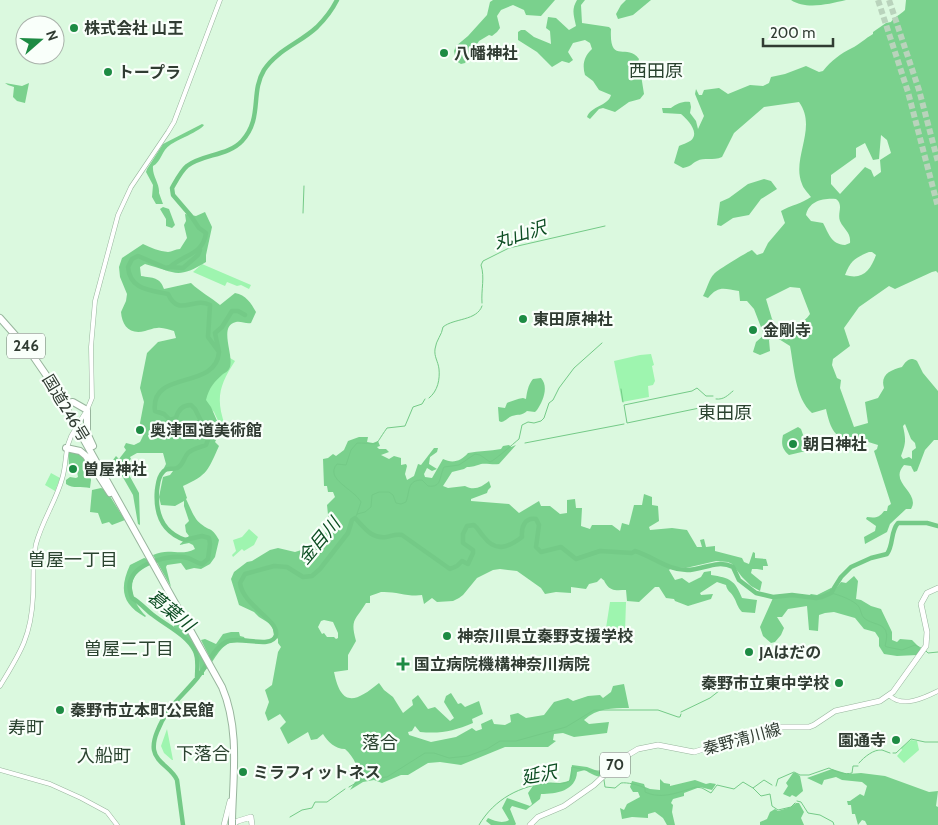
<svg xmlns="http://www.w3.org/2000/svg" width="938" height="825" font-family="Cabin,'Noto Sans JP',sans-serif">
	<style>
		.green { fill: #9ef5af }
		.forest { fill: #7ad18d; fill-rule: evenodd }
		.lines { fill: none; stroke-linecap: round; stroke-linejoin: round }
		.stream { stroke: #74ca87; stroke-width: 1 }
		.river { stroke: #74ca87; stroke-width: 4.5 }
		.highway-tunnel { stroke: #b9d3bc; stroke-width: 6; stroke-dasharray: 6 3; stroke-linecap: butt }
		.secondary-casing { stroke: #98b59d; stroke-width: 5 }
		.primary-casing { stroke: #98b59d; stroke-width: 6 }
		.highway-casing { stroke: #98b59d; stroke-width: 8 }
		.secondary { stroke: #fff; stroke-width: 4 }
		.primary { stroke: #fff; stroke-width: 5 }
		.highway { stroke: #fff; stroke-width: 6 }
		.highway-bridge-casing { stroke: #98b59d; stroke-width: 8; stroke-linecap: butt }
		.highway-bridge { stroke: #fff; stroke-width: 6 }
		.poi-dot { fill: #1d8b43; stroke: #f9fffa; stroke-width: 2 }
		.labels { text-anchor: middle; dominant-baseline: central; stroke-width: 4.5; stroke-linejoin: round; paint-order: stroke }
		.shield { fill: #f9fffa; stroke: #6c766e; stroke-width: 1 }
		.shield-label { font-size: 15px; font-weight: bold; fill: #303c32 }
		.poi-label { font-size: 16px; font-weight: bold; fill: #303c32; stroke: #f9fffa; text-anchor: start }
		.street-label { font-size: 16px; fill: #303c32; stroke: #f9fffa }
		.neighbourhood-label { font-size: 18px; fill: #2a432f; stroke: #f9fffa }
		.water-label { font-size: 18px; font-style: italic; fill: #0c4d22; stroke: #f9fffa }
	</style>
	<rect width="100%" height="100%" fill="#dbf9df"/>
	<path class="green" d="M202 264 251 285 249 289 241 285 237 286 227 282 225 286 193 272Z
		M651 354 654 365 652 366 655 381 653 385 648 386 649 397 622 402 614 361 640 355Z
		M230 358 235 361C220 384 215 398 225 425L221 427 214 412 202 400Z
		M51 473 60 478 55 491 45 485Z
		M249 529 258 537 254 545 244 551 242 549 233 557 232 555 236 551 233 540 242 537Z
		M610 602H626L625 632 606 628Z
		M167 729 173 760H172L164 753 161 746Z
		M911 740 917 741 919 750 904 763 897 756 902 750 901 748Z"/>
	<path class="forest" d="M493 0H555L541 16 526 15 524 10 513 5 501 10 497 16 500 28 497 32 492 36 489 35 479 41 465 63 461 64 456 61 454 51 456 46 468 36 487 15 490 2Z
		M577 0H585L581 5 582 23 609 27 611 29C609 66 627 42 639 59L636 68 641 75 644 94 640 99 629 102 615 112 603 108 599 109 590 119 587 117C591 106 608 106 611 95L599 90 593 81 585 75C582 65 584 56 592 49L590 43 585 40 573 43 568 52 573 60 569 63 562 61 552 67 537 52 518 40V32L521 30H525L534 37 551 44 550 31 546 28 548 17 556 18 569 30 576 26C574 16 571 10 577 0Z
		M626 0H651L633 15 618 19 616 14 621 5Z
		M791 0H846C829 4 806 10 791 0Z
		M906 0H938V273L936 271 932 272 895 289 889 286 859 307 844 328 850 346 833 359 832 365 837 378 841 380 840 388 854 427 868 423 865 402 878 398 884 388C880 375 890 370 902 367 906 361 910 356 917 361L923 373 938 391V440H934L925 450 917 471 914 472 911 466 904 465C888 483 921 492 911 509H906L890 524 887 532 865 544 864 537 875 531 876 526 866 519 867 517C875 518 879 518 884 511H887L888 506 891 504 874 451 877 449 878 445 862 440 860 437C836 445 830 428 826 409L812 413C795 398 794 367 790 346L774 336 769 340 770 351 760 355 753 352 756 342 764 335 754 309 747 301H740L739 291C724 289 719 285 708 298L703 296C707 289 709 279 714 274 716 271 747 252 752 250L757 255 763 253 768 243 785 223 781 211C791 205 801 204 811 197 808 193 803 188 802 184 791 158 818 128 799 102L764 107 734 133 722 157C713 161 704 157 697 161 691 164 692 166 683 168L674 163 679 146C683 144 691 142 693 138 698 130 686 118 681 114L663 113 662 108H671C676 104 683 101 690 102L691 107 690 113 696 121 698 129 704 116 695 94 696 89 699 95H702L704 90 719 88 728 94 750 85 763 86 769 83 771 77 785 74 806 66 819 72 823 71C832 60 840 54 852 48 857 46 866 38 873 34V32L886 23 891 22C894 17 900 15 905 10ZM881 135 887 140 891 153 880 160 881 172 874 177 871 170 865 167 840 194 831 184V175L856 157V148L865 143 873 160 879 159ZM836 199C844 205 837 213 840 221 844 230 851 232 850 243L845 245C831 244 829 234 823 223L811 221 806 215C809 201 823 198 836 199ZM869 252H872L876 255C870 271 863 280 845 275 851 260 855 258 869 252ZM790 287 800 288 810 314C804 323 793 327 784 334L772 319 766 299ZM905 424 911 439 915 443 916 448 912 451V459L909 457 903 459 901 456C906 443 906 440 903 426Z
		M5 83 22 86 29 83 25 103 17 101 13 97 14 87 8 85Z
		M202 124 204 125C200 131 177 140 170 145 162 150 161 162 153 166 152 176 160 184 159 193L163 204H156L152 197 153 185 146 172 147 169 163 144Z
		M764 179 771 181 777 189 761 199 749 215 733 218 721 226 717 225 720 202 729 198 748 184Z
		M163 207 169 209 175 225 172 228 166 226V219L160 209Z
		M205 212 212 227 206 255V262C177 280 175 272 145 264L140 267 141 276C153 278 160 277 164 289L191 283C200 292 211 297 220 305L235 293C246 295 251 303 256 312L251 323C246 324 241 321 236 322 217 326 236 358 229 369 228 371 225 373 223 374 214 382 209 388 206 400L211 407 221 430 215 442 219 446C208 470 208 475 183 486L187 498 186 499C190 507 194 519 201 524 211 532 211 526 219 540L215 557 210 564 201 569 194 568 186 570 181 563 167 565 166 567 171 587 153 555C170 547 179 557 195 549L193 545 189 543 179 545 189 536 186 532 185 525 189 521 184 506V501L175 506 161 505 159 497 163 477 170 475 173 471 171 468H164L166 464 163 453H137L130 457 131 459 128 462V473L139 493 140 525 138 524 133 495 113 460 116 456 119 459 126 450 124 447 126 443 134 445 140 442 144 434 140 423 144 402 140 388 147 353 158 342 176 338 174 331C169 330 163 327 157 328 153 328 149 330 145 331 130 335 122 326 121 312L126 301 127 294 120 277 119 267 122 258 143 244C151 248 159 251 168 252 172 252 175 249 180 249L187 238 184 225 186 221 185 214 196 216Z
		M541 378C549 387 543 401 537 410L535 412 527 411C522 416 518 414 512 416 507 418 506 421 501 422L499 421 498 407 505 408 507 403C512 401 517 399 523 398L526 399C527 392 528 385 533 379Z
		M798 427 801 429 808 449 806 451 789 455C782 449 781 444 783 435Z
		M359 437H368L367 442 373 443 378 441 380 446 377 447 379 449H386L389 452 381 455 389 459 394 456 401 458V465L406 464 407 466 405 474 407 480 414 476 418 464 421 465 434 448H438L437 452 430 457 429 464 437 469 432 471 427 468 424 474 425 477 432 478 443 459C453 464 461 461 468 453 479 451 490 451 501 449L503 446 509 445 511 447 516 445 499 464C493 465 486 463 481 464 475 466 473 467 467 467L464 469 452 472 443 486 448 488 465 486C474 491 482 487 489 481L491 487 488 490 487 493 471 499V501L509 504 519 513 539 501 541 506H550L560 514 567 513V500L575 499 576 508H582L581 526 590 529 592 525H612L620 531 622 523 629 525 634 505H642L644 494 652 497V505L658 506 659 521 649 527 650 530 672 528 687 530 697 547H702L700 540 704 539 706 547 715 546V551L742 558 744 562 749 564 753 552 755 553V558L766 559 768 566H763V570L757 569H752L751 573 762 582 760 591 751 586 742 577 732 564 728 562 716 561 686 568 672 567 669 570 675 580 682 578 689 583 701 577 704 572 711 571V575C730 578 735 580 742 598L757 600 755 613 742 612C737 607 737 602 733 596 730 591 727 591 726 585L717 582 700 593 701 595 713 594 711 599 688 606 675 601 674 599 666 598 659 587H655L639 602 627 601 626 590C618 590 611 592 606 584 602 578 607 583 601 578L597 582 589 584 586 589 571 587V593L556 592 545 594 541 588 517 571 500 569 493 570 477 578 463 595 459 598 453 601 437 602 432 598 424 604 422 595C408 597 395 591 381 592 378 593 373 595 370 596V603H366C355 621 350 619 356 641L348 655V670L334 672C341 707 355 703 379 683L384 690 393 697 403 713 413 705 412 700 418 695 428 709 435 707 450 721 454 718 444 702 446 696 451 693 458 704 461 703 465 707 479 701 483 714 472 719 473 723C454 731 441 734 420 732L415 726 412 731 408 732 409 735 431 742 456 737 472 728 476 731 482 729 481 724 492 719 494 724 505 725 511 722 510 715 518 713 526 718 544 715 554 702 568 698 573 701 588 696 600 695 603 698 611 692 613 686 624 684 629 708C612 708 597 708 584 720L589 724 609 722 607 733 574 737 563 733 554 734 553 740 556 741 548 747H505L461 765 440 762 428 763 408 775H401L382 783 374 780 363 782 350 790 355 782 359 780C359 768 354 757 345 749 335 749 328 742 323 734L317 739 311 740 308 732 288 744 280 728 286 722 280 714 268 721 265 713 269 702 265 690 272 685 278 652 281 647 278 643V639L274 635 272 625 259 617 254 612 239 605 231 579 234 572 247 562 252 561 270 550 278 548 295 552 314 546 326 532 329 524 327 505 335 497 333 492H328L327 486H324L323 459 328 458 333 454 336 456 344 450 348 441ZM324 620 333 622 338 633V638L336 639 334 637H327L324 633 322 634 318 627 321 621Z
		M70 450 77 452 87 461 91 480 90 488C81 486 73 489 66 484V480L70 477 76 478 78 477 76 466 69 465 68 452Z
		M101 488 106 490 125 520 112 525 109 522 102 524 98 513 90 512 92 490Z
		M144 558 148 559 149 563C146 567 141 569 137 573 126 587 135 606 146 616L145 617C122 604 119 589 130 565Z
		M854 576 858 581 856 599 861 600 871 606 881 609 892 632V640L897 642 900 639 912 640 922 650 917 655 897 656 884 654 879 646V638L875 632 864 629 855 618 834 612 825 613 819 615 818 631 809 630 807 606 788 609 782 617H777L784 628 781 635 775 642 771 643 763 636 760 627 773 598 793 595 807 597 811 594 817 595 831 588 834 591 841 582 846 583Z
		M174 623 185 626 208 667 204 672V675H201C199 669 200 662 198 655 194 642 183 636 174 627Z
		M231 632H239L240 636 244 637 245 639C225 642 223 646 212 662L201 640 205 639 216 644 223 634Z
		M572 765 587 767 600 772V777C596 776 589 773 585 770L577 772C576 791 556 794 541 794L540 799 526 810 512 806 510 809 516 824 515 825H491L486 821 488 818C495 821 502 824 509 820L502 808 507 798 530 806 532 804 528 793 535 783H560L569 781Z
		M832 769 848 774 861 773 885 776 929 792 938 791 936 806 938 807V825H867L865 821 862 820 858 825 855 814H852L851 805H848L847 801H850L860 794 864 796 867 786 862 782 842 780 836 777 824 780 822 785 807 778Z
		M793 773H796L800 776 803 791 796 797 792 795 790 797 783 794 788 786 786 783Z
		M660 779 664 783 670 784V786L695 780 706 784 710 783 716 784 712 790 700 787 684 793V796L673 799 671 803 673 805 672 812 675 825H667L663 818 655 812 648 814V818L632 817 622 819 620 808 624 810 627 804 640 797 638 792H633L630 787 632 781 644 784 645 787 650 789 660 790Z
		M796 803H799L804 812 801 818 804 825H760V822L767 819 770 812 775 809 778 811 791 807Z"/>
	<g class="lines">
		<path class="stream" d="M303 213 304 186
			M482 303C481 289 485 278 481 265L483 261 509 248 605 226
			M621 389 623 402
			M713 396H706L697 388 692 391 624 405 627 423 714 405
			M429 398C438 391 440 379 439 369 438 361 434 357 435 349 436 340 442 335 443 327 454 318 477 321 482 306
			M716 399C724 400 728 395 733 391
			M525 443 624 424
			M357 514 361 502C354 489 324 479 337 464L346 465 351 450 357 443C382 443 372 449 387 428L405 426 413 407 422 404 425 399
			M355 518 357 514 365 512 371 507 372 495 379 492H389L393 495 396 503 401 504 406 502C410 491 407 480 422 480L428 486C442 488 439 477 444 467L459 465 475 454 480 455 490 462C495 460 513 444 519 439L522 425 528 422 534 423 541 421 544 418 549 403 553 400 559 388 574 368 602 343
			M831 593C837 594 856 601 859 607 861 610 861 615 864 618 875 627 892 621 885 646L887 647 902 650 915 645 921 648
			M925 650 928 653 938 652
			M681 712 710 698 724 687 720 683
			M893 753H896L911 739 925 742H938
			M859 763C864 757 874 749 882 750 885 751 887 752 890 753
			M604 780 605 787 615 788 621 783C627 782 639 785 645 788V792C662 800 679 792 696 787L702 788 711 793 717 785 734 789 743 782 753 788 764 780 772 785
			M776 786 778 779 794 772 800 775H809L829 768C836 772 845 775 852 773L853 766H858
			M349 787 363 779 387 777 425 753H434L449 758 468 756 487 749 500 741H516L566 727 594 710H658L678 717H680L681 714
			M753 788 761 796 770 794 772 806 778 810 791 807 795 803
			M797 801 801 802 808 813 820 815 833 822 834 825
			M290 817 302 810 312 808 315 802H327L345 789
			M479 825C494 799 521 785 550 783 556 783 564 785 569 781 573 779 571 770 572 767L590 771H600V775"/>
		<path class="river" d="M170 267 183 268 198 255 200 250
			M219 352 215 333 222 327 232 311H238L245 315
			M197 678C197 669 199 659 195 651 187 635 167 626 153 615 146 610 141 603 132 598 130 591 128 585 131 579 138 562 172 554 188 558 192 559 196 563 202 564L208 559 210 544 209 538 202 536 185 540C162 532 155 514 157 490 158 484 158 477 163 472 167 467 172 470 177 468 183 466 184 457 188 453 192 449 201 447 206 445L209 437 195 409 191 405C182 405 178 410 176 418L170 420 164 414 155 411C150 369 216 391 219 352L208 337 210 305C194 296 179 318 168 294 150 290 130 290 128 267L132 259 138 256 166 268 170 267C184 254 203 255 206 233L199 228 191 216 173 195 172 188C176 181 181 171 187 166 203 154 228 156 242 141 263 118 250 93 264 70 277 50 300 43 317 27 325 19 332 10 337 0
			M183 825 177 780C172 768 156 763 154 750 153 744 155 737 157 732 167 706 182 697 198 677 207 665 213 649 226 642 239 635 272 650 276 635 279 620 243 606 240 583L245 574 274 566 287 567 303 577 312 576 320 569 348 533 352 520 355 518C364 527 371 539 386 537 392 536 395 534 402 535L450 569 457 566 462 561 468 564 473 553V550L463 543V534L467 526 474 525C478 528 480 533 484 537 496 553 509 547 522 537 521 527 525 517 536 519L539 525 536 547 541 552 561 547 576 559 600 551 632 553 635 551C654 557 667 570 687 570 703 570 717 559 733 567L739 580 756 593 773 597 792 595 816 598 822 597 831 593 841 577 851 567 871 558 887 554C894 544 890 532 898 523H927L938 526"/>
		<path class="highway-tunnel" d="M878 0 908 92 938 207
			M889 0 919 90 938 162"/>
		<defs>
			<path id="secondary" d="M78 424 87 410 92 398 91 347 95 301 118 215 131 187 168 132 174 122 220 0
				M0 686C20 653 31 637 33 597 34 579 32 561 36 544 42 521 56 501 62 479 68 460 63 446 76 428
				M890 696C903 708 924 698 938 691
				M0 770 50 784 81 798 107 812 117 825"/>
			<path id="primary" d="M224 825 230 801
				M232 825 238 821 251 817 252 825
				M530 825 538 817 564 806 594 785 623 758 638 749 658 745 694 752 775 727H809L814 725 835 711 880 701 893 692 926 646 927 632 921 604 927 593 938 588"/>
			<path id="highway" d="M0 318 31 353 55 388 222 687C240 729 233 776 232 820
				M64 403 73 402 87 410V433L93 446
				M66 448 80 451 86 456 110 493"/>
		</defs>
		<use href="#secondary" class="secondary-casing"/>
		<use href="#primary" class="primary-casing"/>
		<use href="#highway" class="highway-casing"/>
		<use href="#secondary" class="secondary"/>
		<use href="#primary" class="primary"/>
		<use href="#highway" class="highway"/>
		<defs>
			<path id="highway-bridge" d="M232 825V820"/>
		</defs>
		<use href="#highway-bridge" class="highway-bridge-casing"/>
		<use href="#highway-bridge" class="highway-bridge"/>
	</g>
	<g class="poi-dot">
		<circle cx="74" cy="28" r="5"/>
		<circle cx="444" cy="53" r="5"/>
		<circle cx="108" cy="72" r="5"/>
		<circle cx="523" cy="319" r="5"/>
		<circle cx="753" cy="330" r="5"/>
		<circle cx="140" cy="430" r="5"/>
		<circle cx="793" cy="444" r="5"/>
		<circle cx="73" cy="469" r="5"/>
		<circle cx="447" cy="636" r="5"/>
		<circle cx="749" cy="652" r="5"/>
		<path d="M400.5 656.5h5v5h5v5h-5v5h-5v-5h-5v-5h5z"/>
		<circle cx="839" cy="683" r="5"/>
		<circle cx="60" cy="710" r="5"/>
		<circle cx="896" cy="740" r="5"/>
		<circle cx="243" cy="772" r="5"/>
	</g>
	<g class="labels">
		<g class="shield">
			<rect x="7" y="333.5" width="38" height="25" rx="4"/>
			<rect x="600" y="752.5" width="30" height="25" rx="4"/>
		</g>
		<g class="shield-label">
			<text x="26" y="346">246</text>
			<text x="615" y="765">70</text>
		</g>
		<g class="poi-label">
			<text x="84" y="28">株式会社 山王</text>
			<text x="454" y="53">八幡神社</text>
			<text x="118" y="72">トープラ</text>
			<text x="533" y="319">東田原神社</text>
			<text x="763" y="330">金剛寺</text>
			<text x="150" y="430">奥津国道美術館</text>
			<text x="803" y="444">朝日神社</text>
			<text x="83" y="469">曽屋神社</text>
			<text x="457" y="636">神奈川県立秦野支援学校</text>
			<text x="759" y="652">JAはだの</text>
			<text x="414" y="664">国立病院機構神奈川病院</text>
			<text x="829" y="683" text-anchor="end">秦野市立東中学校</text>
			<text x="70" y="710">秦野市立本町公民館</text>
			<text x="886" y="740" text-anchor="end">園通寺</text>
			<text x="253" y="772">ミラフィットネス</text>
		</g>
		<g class="street-label">
			<text transform="translate(66 408) rotate(59)">国道246号</text>
			<text transform="translate(742 739) rotate(-15)">秦野清川線</text>
		</g>
		<g class="neighbourhood-label">
			<text x="656" y="71">西田原</text>
			<text x="725" y="413">東田原</text>
			<text x="73" y="560">曽屋一丁目</text>
			<text x="129" y="649">曽屋二丁目</text>
			<text x="26" y="728">寿町</text>
			<text x="380" y="743">落合</text>
			<text x="203" y="754">下落合</text>
			<text x="104" y="756">入船町</text>
		</g>
		<g class="water-label">
			<text transform="translate(520 235) rotate(-17)">丸山沢</text>
			<text transform="translate(319 541) rotate(-50)">金目川</text>
			<text transform="translate(171 611) rotate(39)">葛葉川</text>
			<text transform="translate(539 775) rotate(-11)">延沢</text>
		</g>
	</g>
	<g transform="translate(40 40) rotate(70)"><circle r="24" fill="#f9fffa" stroke="#a9b1aa"/>
	<path d="M0-4L9 19L0 12L-9 19Z" fill="#1d8b43"/>
	<text y="-8" font-size="14" font-weight="bold" text-anchor="middle" fill="#303c32">N</text>
	</g>
	<path d="M763 38v8h70v-8" fill="none" stroke="#303c32" stroke-width="2.5"/>
	<text x="770" y="38" font-size="15" fill="#303c32" stroke="#f9fffa" stroke-width="4" paint-order="stroke">200 m</text>
</svg>
